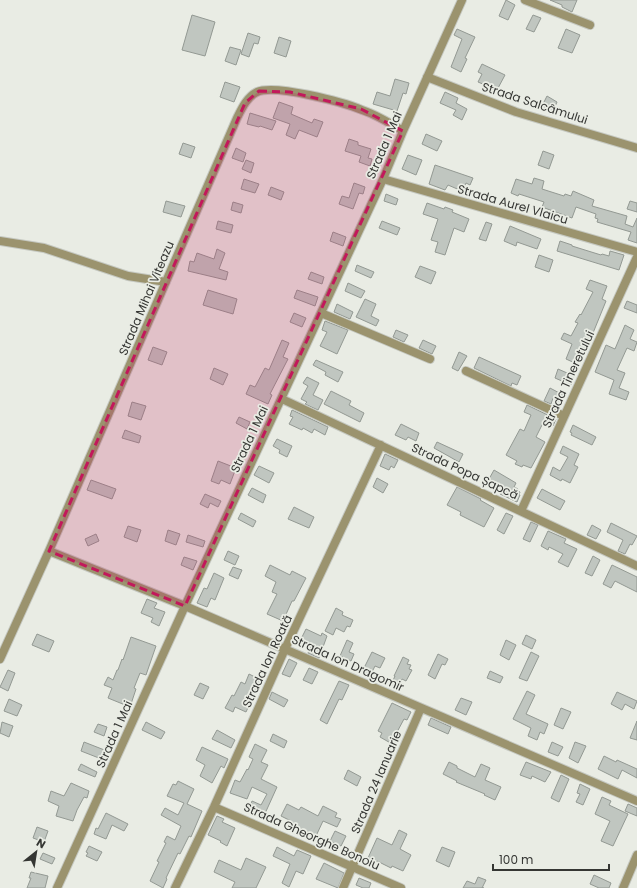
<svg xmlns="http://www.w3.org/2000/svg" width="637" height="888" font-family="Poppins,sans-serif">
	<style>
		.building { fill: #c0c6c0; stroke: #939993 }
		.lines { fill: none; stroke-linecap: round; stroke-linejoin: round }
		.street-casing { stroke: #c5c8c1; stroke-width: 10 }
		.street { stroke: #9b936e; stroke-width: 8 }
		.marked { fill: #c2185b; fill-opacity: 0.2; stroke: #c2185b; stroke-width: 3; stroke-dasharray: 8 5; stroke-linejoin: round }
		.labels { text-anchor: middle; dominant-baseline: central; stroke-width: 3.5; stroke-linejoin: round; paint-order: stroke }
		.street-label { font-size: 12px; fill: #353633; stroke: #e9ece4 }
	</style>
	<rect width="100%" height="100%" fill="#e9ece4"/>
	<path class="building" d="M506 0 515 5 508 20 499 16Z
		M550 0H577L572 12 562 7V5Z
		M192 15 215 22 205 56 182 50Z
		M533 15 541 18 534 32 526 29Z
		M457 29 475 37 465 58 467 59 461 72 451 67 462 39 454 35Z
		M566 29 580 35 572 53 558 48Z
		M248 33 260 37 258 44 254 43 249 57 241 54Z
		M279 37 291 41 286 57 274 53Z
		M230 47 241 50 236 65 225 61Z
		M482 64 505 75 497 90 478 82 482 74 478 72Z
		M395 79 409 83 406 94 403 93 397 111 373 104 377 92 390 96Z
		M225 82 240 87 234 102 220 97Z
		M445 92 458 98 456 103 467 109 462 120 453 115 456 110 440 103Z
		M547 96 557 102 553 111 542 106Z
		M279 102 293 107 291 114 312 123 314 119 323 122 317 137 299 130 295 139 286 135 290 124 273 118Z
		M250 113 276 121 272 130 260 126 259 127 247 124Z
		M426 134 442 141 437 151 422 144Z
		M349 139 358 142V145L371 149 368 158 372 159 370 166 359 162 361 156 345 151Z
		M183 143 195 147 191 158 179 154Z
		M236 148 246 153 243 162 232 158Z
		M543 151 554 155 549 169 538 165Z
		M408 155 422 160 416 175 402 169Z
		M246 160 254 163 251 173 242 169Z
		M435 165 473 178 470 185 466 183 462 191 448 185 445 190 429 184Z
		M534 178 544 181 542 189 564 196 565 194 571 196 573 191 594 200 592 206 627 216 625 224 633 227 637 218V243L628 240 631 232 597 222 598 219 595 218 596 214 576 207 572 218 542 207 544 202 519 194 518 196 511 193 516 179 532 184Z
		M244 179 259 184 255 193 241 189Z
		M354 183 365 187 363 194 359 193 353 209 339 204 342 196 349 198Z
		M271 187 284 192 281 200 268 195Z
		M386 194 398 199 396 205 384 201Z
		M166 201 185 206 181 217 163 212Z
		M630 201 637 203V212L627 209Z
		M233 202 243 205 241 213 231 210Z
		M427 203 444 209 445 207 453 210 452 212 469 219 464 232 454 228 445 255 435 252 438 242 431 240 438 219 423 214Z
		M218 221 233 225 231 233 216 229Z
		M382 221 400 228 397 235 379 228Z
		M486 222 492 224 486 241 479 239Z
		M510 226 541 239 537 249 517 242 516 246 504 241Z
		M333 232 346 237 343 246 330 241Z
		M560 241 572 245V246L601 255 602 254 609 256 610 251 624 255 619 270 557 251Z
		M217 249 225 253 219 269 228 272 226 280 188 271 190 261 194 262 197 253 214 259Z
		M539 255 553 260 549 272 535 267Z
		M357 265 374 272 371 278 355 271Z
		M420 266 436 272 431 284 415 277Z
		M311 272 324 277 322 284 308 279Z
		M590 280 607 286 602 299 606 301 593 333 590 338 589 337 577 364 566 359 572 344 561 339 564 333 571 336 578 323 575 322 580 314 581 315 593 292 586 289Z
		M348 283 365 291 361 298 345 291Z
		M208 290 237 299 233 314 203 305Z
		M297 290 318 297 315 306 294 298Z
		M365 299 376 304 371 316 379 320 376 326 356 317Z
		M627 301 637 305V313L624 308Z
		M337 304 353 312 350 319 334 312Z
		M294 313 306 318 302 327 290 322Z
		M325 321 348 330 337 354 320 346 327 332 322 330Z
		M625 325 634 330 630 339 637 342 634 351 627 348 617 370 625 373 619 388 629 392 626 400 609 394 614 380 595 372 606 345 615 349Z
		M396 330 408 335 404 342 393 337Z
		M282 340 289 343 283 357 288 359 270 394 272 395 268 404 246 394 250 385 255 387 265 368 269 370Z
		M423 340 436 346 432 354 419 348Z
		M153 347 167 352 162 365 148 360Z
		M459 352 467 356 458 371 452 368Z
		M479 357 521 376 517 385 512 383 511 386 474 368Z
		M316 360 343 372 338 382 325 375 326 372 313 365Z
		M214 368 228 374 223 385 210 379Z
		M558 369 574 376 571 385 555 378Z
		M307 377 319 383 313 395 323 400 318 410 305 404 307 402 301 399 308 386 303 383Z
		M550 388 565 396 562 403 553 398 551 404 544 401Z
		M331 391 351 401 349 405 364 413 360 422 324 404Z
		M132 402 146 406 141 420 128 416Z
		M527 405 556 419 553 426 544 421 536 437 545 442 531 468 523 465 522 467 515 464 517 461 506 455 520 429 524 431 531 415 524 412Z
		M292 410 328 427 325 435 314 429 312 433 303 428 302 430 289 424 293 417 290 416Z
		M239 417 250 422 247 429 236 423Z
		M401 424 419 433 416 441 408 437 406 440 395 435Z
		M573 425 596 437 592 445 571 435 572 433 570 432Z
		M125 430 141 436 139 443 122 438Z
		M277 439 292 446 287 457 279 453 280 450 273 446Z
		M437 442 463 454 459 462 434 448Z
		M563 446 579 454 574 465 578 467 570 483 562 479 561 481 550 475 553 467 560 471 568 457 560 453Z
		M385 454 398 460 394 468 391 466 389 470 380 466Z
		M218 461 236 468 230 484 221 480 219 484 211 481Z
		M259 466 274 473 269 483 254 475Z
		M494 470 516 483 514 487 518 489 517 491 520 492 519 495H520L517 502 500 494 503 486 489 479Z
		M377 478 388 484 383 493 373 487Z
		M91 480 116 489 112 499 87 490Z
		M457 487 481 499 480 500 494 508 484 527 460 515 461 512 447 505Z
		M252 488 266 495 263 503 248 495Z
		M542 489 565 501 560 510 537 498Z
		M205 494 221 501 218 507 210 503 208 508 200 504Z
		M294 507 314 517 309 528 288 519Z
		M241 513 256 521 253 527 238 519Z
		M506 513 513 516 504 534 497 530Z
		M531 522 538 525 530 542 523 539Z
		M611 523 637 536 632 545 630 544 625 554 618 551 623 540 607 532Z
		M592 525 601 530 596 539 587 535Z
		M128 526 141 530 137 542 124 537Z
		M168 530 180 534 176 545 165 541Z
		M548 531 566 539 564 543 577 549 568 567 558 562 563 554 549 547 548 550 541 546Z
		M96 534 99 541 88 546 85 539Z
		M188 535 205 541 203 547 186 542Z
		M228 551 239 556 235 565 224 560Z
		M593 556 600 560 592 576 585 573Z
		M184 557 197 561 193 570 181 565Z
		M270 565 290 575 292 571 306 578 294 601H292L283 621 267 614 277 594 272 592 276 582 265 576Z
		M612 565 637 577V592L615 581 611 588 603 584Z
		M233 567 242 570 238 579 229 575Z
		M214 573 224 578 215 600 211 598 207 607 197 603 204 588 207 589Z
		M147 599 157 603 154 608 165 612 159 626 151 622 153 618 141 613Z
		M336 608 343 612 342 615 353 620 350 627 347 626 344 632 336 628 333 635 325 631Z
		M306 629 321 636 322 633 327 636 319 658 308 653 312 644 301 639Z
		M37 634 54 641 49 652 32 645Z
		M526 635 536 640 532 649 522 644Z
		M131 637 156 646 146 675 140 673 134 688 136 689 130 707 108 698 112 688 104 685 108 677 113 680 117 670H118L122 659 123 660Z
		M347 640 353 643 349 652 354 654 351 661 340 656Z
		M506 640 516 645 509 660 500 655Z
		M372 652 385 658 380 668 375 666 371 674 363 670Z
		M531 652 539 656 527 681 519 678Z
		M438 654 448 659 445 665 442 664 435 679 428 675Z
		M403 657 409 660 407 664 411 665 409 669 412 670 406 681 402 679 397 688 391 685 395 676H394Z
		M289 659 297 663 290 677 282 674Z
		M309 668 318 672 312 684 303 680Z
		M8 670 15 673 8 691 0 687Z
		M490 671 503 677 500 683 487 678Z
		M249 674 263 681 259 689 257 688 246 712 235 707 233 712 225 708 232 695 234 696 241 682 245 684Z
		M339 681 349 685 342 700 339 699 327 724 320 720Z
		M200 683 209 687 203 699 194 695Z
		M527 691 535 695 526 714 548 724 544 734 540 732 537 740 528 736 531 728 513 719Z
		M272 692 288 700 284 707 269 699Z
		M617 692 637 701 634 709 625 704 622 710 611 704Z
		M461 698 472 702 466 715 455 710Z
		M9 699 22 705 17 716 4 711Z
		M392 703 411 712 407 720 404 719 396 734 399 735 394 745 380 737 382 733 378 731Z
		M561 708 571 712 563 729 554 725Z
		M431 718 451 727 448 734 428 725Z
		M637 721V740L630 738Z
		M2 722 13 726 9 737 0 733Z
		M146 722 165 732 161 739 142 730Z
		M98 724 107 727 104 736 94 732Z
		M217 730 235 740 231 748 212 739Z
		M273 734 287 741 284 748 270 741Z
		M84 742 107 751 104 760 81 751Z
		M552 742 563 747 558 756 548 752Z
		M575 742 586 746 578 763 569 758Z
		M255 744 267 750 261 762 268 765 261 779 277 787 263 818 248 812 252 801 261 805 267 794 252 787 247 799 230 793 235 780 240 782 247 769 248 770 253 759 249 757Z
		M202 747 228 759 224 768 221 766 212 783 200 776 205 765 196 760Z
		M604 756 616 762 617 760 637 769V778L622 770 618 779 598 769Z
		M449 762 457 766V768L475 777 481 764 490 768 485 780 501 787 495 800 484 795 485 794 456 782 457 781 443 774Z
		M526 762 551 772 545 782 532 776 531 779 520 775Z
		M81 764 97 772 95 777 78 770Z
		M348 770 361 777 357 786 344 779Z
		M561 775 569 779 559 802 551 798Z
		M178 781 194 789 187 804 202 811 191 837 189 836 180 854 178 853 166 878 167 879 163 888 150 881 159 862 157 861 166 843 164 842 167 836 175 840 181 826 161 815 165 808 178 815 184 803 167 796 173 784 176 785Z
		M71 783 89 791 87 798 84 797 77 810 73 821 56 816 59 806 48 801 51 791 64 796Z
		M580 784 590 789 583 805 576 802 580 794 577 793Z
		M602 797 611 801 609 805 628 814 613 846 601 841 610 821 595 814Z
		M287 804 299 810 301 807 318 816 323 806 337 813 335 817 341 819 337 827 323 821 316 836 292 824 293 822 281 816Z
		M628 804 637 808V816L625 811Z
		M106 813 128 824 124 831 112 825 106 839 94 834 96 828 98 829Z
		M217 816 224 819 222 822 235 828 227 846 220 842 221 841 208 835Z
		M37 827 48 831 44 842 33 838Z
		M399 830 407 834 400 849 411 855 403 871 392 866 391 868 377 861 376 862 368 858 377 838 392 845Z
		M335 831 346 836 341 846 330 841Z
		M89 846 102 852 97 861 86 856 88 853 86 852Z
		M277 847 294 856 297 850 311 856 303 874 296 871 289 887 282 883 290 864 273 856Z
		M442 847 455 852 449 867 436 861Z
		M43 853 55 858 52 864 40 859Z
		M246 858 266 867 256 888H232L235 882 214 872 219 860 241 870Z
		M324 863 344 873 338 888 316 879Z
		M31 872 48 876 45 888H27L31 878H29Z
		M594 875 611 883 609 888H599L590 884Z
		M478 877 486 880 482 888H484H463L467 881 475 884Z
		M359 878 371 883 369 888H363L356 885Z"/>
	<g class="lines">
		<defs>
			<path id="street" d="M525 0 590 25
				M427 77 516 112 637 148
				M383 179 637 252
				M0 241 44 248 128 276 166 282
				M321 313 430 359
				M466 371 564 416
				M282 399 637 566
				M521 511 637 257
				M49 551 185 606 637 801
				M0 659 49 551 237 118C242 108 247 97 257 92 275 84 343 102 362 110 377 115 390 123 403 131
				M214 807 401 888
				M57 888 185 606 383 179 403 131 462 0
				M175 888 214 807 285 649 381 445
				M343 888 421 708
				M623 888 637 855"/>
		</defs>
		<use href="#street" class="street-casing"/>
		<use href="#street" class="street"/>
	</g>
	<path class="marked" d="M259 91 290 92 361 109 403 131 185 606 49 551 245 103Z"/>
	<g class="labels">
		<g class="street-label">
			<text transform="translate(535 103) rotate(18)">Strada Salcâmului</text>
			<text transform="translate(384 145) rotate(-67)">Strada 1 Mai</text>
			<text transform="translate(513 204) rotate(16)">Strada Aurel Vlaicu</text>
			<text transform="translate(146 298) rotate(-67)">Strada Mihai Viteazu</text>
			<text transform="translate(568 379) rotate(-65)">Strada Tineretului</text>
			<text transform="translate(249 439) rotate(-65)">Strada 1 Mai</text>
			<text transform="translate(465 471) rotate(25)">Strada Popa Șapcă</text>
			<text transform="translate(267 661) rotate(-65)">Strada Ion Roată</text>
			<text transform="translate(348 663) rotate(24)">Strada Ion Dragomir</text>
			<text transform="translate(114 734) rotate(-66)">Strada 1 Mai</text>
			<text transform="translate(376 782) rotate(-67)">Strada 24 Ianuarie</text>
			<text transform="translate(312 836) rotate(24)">Strada Gheorghe Bonoiu</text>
		</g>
	</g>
	<g transform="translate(36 852) rotate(30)" stroke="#e9ece4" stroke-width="3" paint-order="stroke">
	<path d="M0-3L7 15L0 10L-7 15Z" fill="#353633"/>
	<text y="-6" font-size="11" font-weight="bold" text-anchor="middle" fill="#353633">N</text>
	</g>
	<path d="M493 864v6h116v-6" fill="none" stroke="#353633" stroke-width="2"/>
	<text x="499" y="864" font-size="12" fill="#353633" stroke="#e9ece4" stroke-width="3" paint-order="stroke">100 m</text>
</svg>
